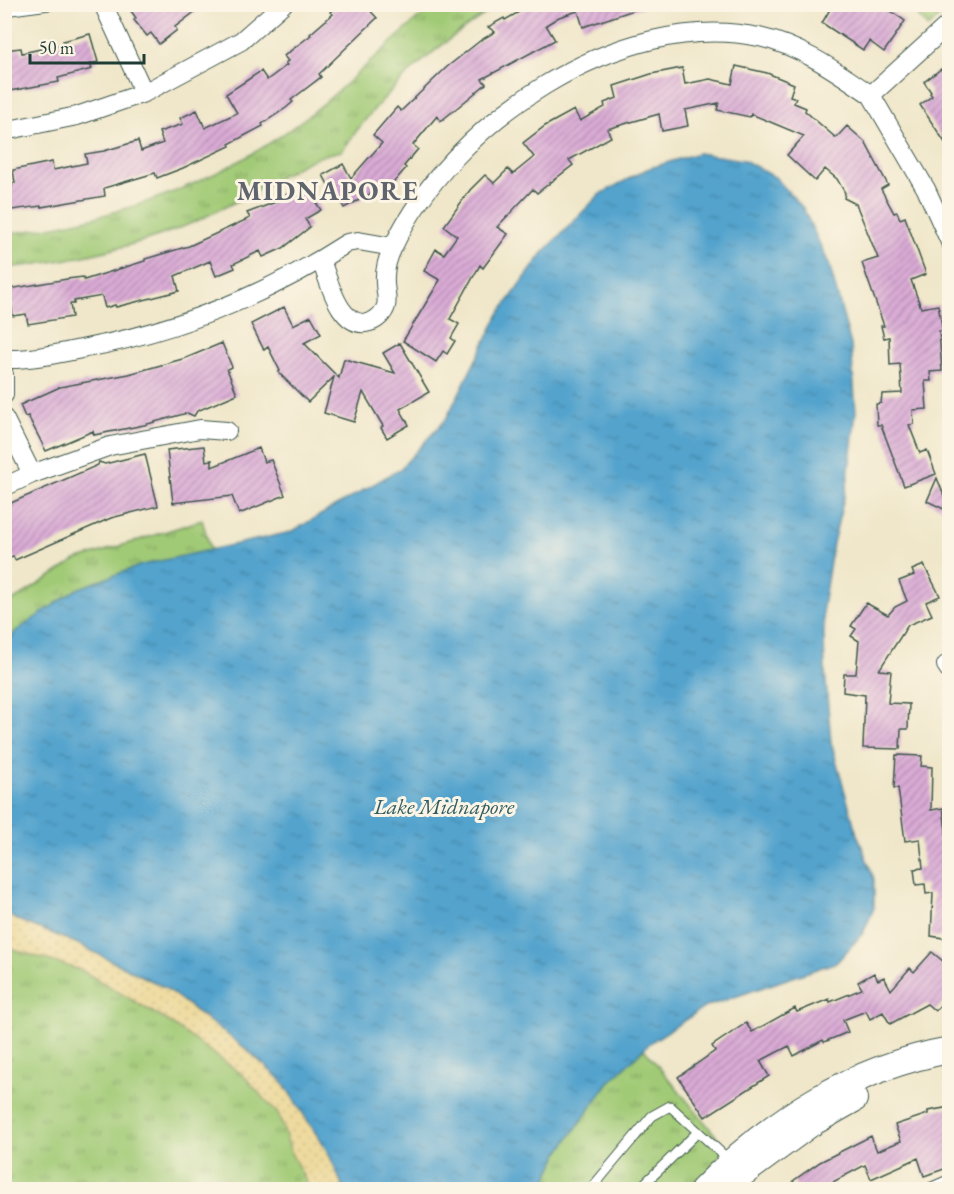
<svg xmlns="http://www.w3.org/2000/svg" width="954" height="1194" font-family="'EB Garamond',serif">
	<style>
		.grass { fill: url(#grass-tufts); stroke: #608455; stroke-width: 1.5 }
		.sand { fill: url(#sand-dots); stroke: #868c69; stroke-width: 1.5 }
		.water { fill: url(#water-ripples); stroke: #397080; stroke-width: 1.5 }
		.building { fill: url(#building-hatch) }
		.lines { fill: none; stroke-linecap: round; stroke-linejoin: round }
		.lane-casing { stroke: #3e564a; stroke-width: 11 }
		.street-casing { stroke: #3e564a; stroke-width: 20 }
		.secondary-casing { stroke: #3e564a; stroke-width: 28 }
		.lane { stroke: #fff; stroke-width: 9 }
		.street { stroke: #fff; stroke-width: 18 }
		.secondary { stroke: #fff; stroke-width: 26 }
		.labels { text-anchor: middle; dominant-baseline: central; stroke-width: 6; stroke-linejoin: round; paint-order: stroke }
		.water-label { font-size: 22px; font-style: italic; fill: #2f5c62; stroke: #fcf5e5 }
		.district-label { font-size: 27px; font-weight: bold; letter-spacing: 1.5px; fill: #60646d; stroke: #fcf5e5 }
	</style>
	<defs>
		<pattern id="grass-tufts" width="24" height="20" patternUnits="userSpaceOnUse" patternTransform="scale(1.5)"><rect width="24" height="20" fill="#a1ca76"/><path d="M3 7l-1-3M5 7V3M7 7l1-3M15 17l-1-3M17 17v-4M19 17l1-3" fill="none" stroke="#83a562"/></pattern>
		<pattern id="sand-dots" width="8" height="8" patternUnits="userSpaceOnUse" patternTransform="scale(1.5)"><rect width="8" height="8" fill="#eeda9e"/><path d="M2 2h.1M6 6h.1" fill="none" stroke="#ccbc89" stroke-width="1.8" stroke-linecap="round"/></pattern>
		<pattern id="water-ripples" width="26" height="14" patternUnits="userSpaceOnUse" patternTransform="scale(1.5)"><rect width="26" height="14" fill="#53a3cd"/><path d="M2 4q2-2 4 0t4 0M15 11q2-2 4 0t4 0" fill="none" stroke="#4486a7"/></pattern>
		<pattern id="building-hatch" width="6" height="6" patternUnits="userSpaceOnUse" patternTransform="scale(1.5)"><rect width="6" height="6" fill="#daabd6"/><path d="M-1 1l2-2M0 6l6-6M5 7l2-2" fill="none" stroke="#b08cae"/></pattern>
	</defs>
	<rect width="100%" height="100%" fill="#fcf5e5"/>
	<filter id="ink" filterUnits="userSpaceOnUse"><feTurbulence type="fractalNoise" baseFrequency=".0167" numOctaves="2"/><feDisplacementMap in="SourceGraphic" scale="12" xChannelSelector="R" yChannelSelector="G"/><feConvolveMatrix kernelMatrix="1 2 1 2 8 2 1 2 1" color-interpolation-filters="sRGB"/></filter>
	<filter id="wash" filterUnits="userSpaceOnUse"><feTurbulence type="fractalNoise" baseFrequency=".008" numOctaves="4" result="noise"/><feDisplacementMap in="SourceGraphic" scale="24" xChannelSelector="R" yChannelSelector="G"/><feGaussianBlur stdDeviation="1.35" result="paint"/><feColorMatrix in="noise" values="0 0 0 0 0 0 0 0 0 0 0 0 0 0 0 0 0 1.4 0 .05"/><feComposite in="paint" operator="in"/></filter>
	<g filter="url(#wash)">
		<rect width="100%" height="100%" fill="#f0e7ca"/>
		<path class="grass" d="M435 4 499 5C437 44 384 89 342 151 312 156 294 169 268 184 245 197 222 209 199 220 137 248 71 261 5 268V234C118 220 229 181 318 108 358 75 395 37 435 4Z
			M909 5H949V7L928 28Z
			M202 520 211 551 142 565 5 644V606L76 560Z
			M4 910 245 1048 344 1189H5Z
			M644 1049 727 1149 694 1189 542 1190 560 1151 608 1083Z"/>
		<path class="sand" d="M4 910 13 918 76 943 164 987 245 1048 282 1081 328 1152 344 1189H310L292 1155 279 1115 242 1074 166 1020 81 970 5 947Z"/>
		<path class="water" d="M698 153 744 160 775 177 803 208 829 264 851 345 856 412 847 485 833 543 823 606 825 670 831 742 855 828 874 879V908L863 933 837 962 705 1007 651 1042 608 1083 560 1151 542 1189H344L328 1152 282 1081 245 1048 164 987 76 943 13 918 5 910V644L16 631 77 589 142 565 291 532 400 469 446 419 499 314 543 253 600 194 647 169Z"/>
		<g id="blocks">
			<path class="building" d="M126 4H205L175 27 177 30 159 44 151 33 147 36 134 20 136 18Z
				M338 4H364L377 18 319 74 321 77 291 100 293 102 286 108 262 124 263 126 229 144 230 146 183 168 157 178 155 173 104 188 105 196 41 207V206L4 211V188L12 187V183H15L13 170 52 162 53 170 87 163 85 154 104 151 138 141 141 151 163 143 159 132 183 124 180 118 197 110 205 128 237 113 226 94 261 71 267 80 287 65 285 63 288 61 284 56 311 35 310 34 333 14 330 12Z
				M533 4H643V7L583 27 578 11 559 17 546 25 555 40 482 79 486 84 441 121 437 116 413 145 418 149 404 166 406 168 382 196 376 191 344 208 340 200 337 201 323 175 343 164 351 178 382 143 373 135 397 107 401 111 447 67 481 40 495 32 488 27 504 18 505 20Z
				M833 4H881L905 21 884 52 869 41 863 50 822 23Z
				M90 34 98 62 90 64 92 69 58 78 59 82 4 92V50L21 48 22 53 64 44 63 41Z
				M736 66 767 73 794 84 790 96 796 98 794 103 806 108 805 111 836 138 847 126 865 142 888 185 881 189 894 213 897 212 900 219 905 217 926 274 911 280 921 308 938 305 943 331H939L942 371 930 372 931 381H925L927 409 913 410 914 424 909 425 920 453 927 450 936 474 904 486 881 425H877L876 404 881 403 882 394 902 393 900 364 890 365 889 337 884 338 881 326H884L862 263 878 258 856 204 844 198 845 193 837 179 825 169 815 181 787 155 804 136 751 114 750 117 717 110 719 103 685 110 688 126 662 131 659 114 607 129 611 137 569 160 573 165 537 193 533 189 497 227 508 234 483 268 480 265 450 319 459 324 451 338 455 341 447 354 443 351 436 362 403 341 440 280 424 271 436 249 444 254 457 236 444 226 470 190 485 175 494 183 508 169 513 174 534 157 523 143 545 126 574 110 580 121 605 107 604 103 617 98 614 86 651 74 682 68 685 84 710 79 732 84Z
				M941 69 950 80V150L920 105 932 96 930 93 931 92 924 82Z
				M304 185 321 210 305 219 310 227 283 248 263 257 260 251 233 264 235 268 216 276 210 261 175 276 179 291 116 307 115 305 105 308 102 296 74 301V304H70L72 317 28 324 26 314 13 316 9 289 67 279 83 277 84 280 145 261V259L189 246 250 218 247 213 278 201 291 191 292 194Z
				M284 307 293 325 311 316 321 334 304 343 339 378 344 359 395 373 383 353 400 343 429 392 400 409 409 425 387 438 381 428 383 426 363 392 354 422 324 413 334 377 308 402 278 372 280 371 268 347 264 350 251 324Z
				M222 343 232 367 227 369 237 394 197 411 194 416 187 413 144 425 94 435 93 431 46 451 28 416 25 417 20 405 60 387 129 374 186 358Z
				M204 446 206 461 212 460V467L259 448 264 462 271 460 285 495 239 514 232 496 173 503 167 450Z
				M145 454 158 506 111 518 15 560 13 556 4 563V506L98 465 99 462 105 464Z
				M937 478 950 511V512L927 501Z
				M924 565 940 596 926 602 932 615 908 625 879 670 891 671 888 703 909 704 908 729H901L900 749 863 748 865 695 843 692 844 674H856L859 641 851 636 856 629 851 626 866 603 888 615 895 607 907 601 899 581 914 575 912 570Z
				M896 755 922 756 921 766 932 767 931 810 943 808 950 861V939L931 936 933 893 926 894 925 884 916 885 914 869 923 868 920 839 905 841 898 788H894Z
				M932 952 950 967V994L935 1011 927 1004 890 1024 883 1012 870 1019 866 1011 843 1020 848 1032 824 1042 823 1040 794 1056 789 1046 760 1061 769 1076 705 1117 678 1077 715 1051 712 1046 746 1023 752 1032 795 1008 797 1012 829 999 830 1002 862 989 858 982 874 973 878 980 884 977 891 990 910 968 914 972Z
				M950 1107V1167L924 1176 918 1158 871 1179 865 1165 829 1184 833 1190H799L793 1181 820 1162 871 1136 877 1151 901 1141 895 1125 928 1114V1111Z"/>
		</g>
	</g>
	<g filter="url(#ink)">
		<use href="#blocks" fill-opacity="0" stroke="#3e564a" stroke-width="1.5"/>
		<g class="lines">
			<defs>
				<path id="lane" d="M4 11 57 4
					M590 1190 652 1116 670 1106 730 1161
					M638 1190 698 1132
					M925 1190 950 1179"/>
				<path id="street" d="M103 4 144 93
					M871 95 926 189 950 242
					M4 131 77 116 144 93 241 41 283 4
					M321 260C329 281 340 331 370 322 377 320 384 313 386 306 388 298 385 290 385 283 384 270 387 259 393 247
					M4 359C29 360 57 354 81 349 177 331 265 296 347 243L358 241 393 247C450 124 620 8 759 37 801 46 836 71 871 95L950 23
					M4 374V395
					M4 418 32 474
					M4 487 32 474 110 446 200 429 227 431
					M946 665 950 671"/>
				<path id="secondary" d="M735 1179 810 1124 854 1099
					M703 1190C769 1121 854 1067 950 1050"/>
			</defs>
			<use href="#lane" class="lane-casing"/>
			<use href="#street" class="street-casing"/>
			<use href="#secondary" class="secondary-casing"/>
			<use href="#lane" class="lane"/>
			<use href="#street" class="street"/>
			<use href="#secondary" class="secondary"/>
		</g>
	</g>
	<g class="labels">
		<g class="water-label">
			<text x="444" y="806">Lake Midnapore</text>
		</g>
		<g class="district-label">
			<text x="328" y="190">MIDNAPORE</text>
		</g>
	</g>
	<rect width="954" height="1194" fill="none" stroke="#fcf5e5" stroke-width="24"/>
	<path d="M30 54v9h114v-9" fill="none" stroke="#1f3d34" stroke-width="3"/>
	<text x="39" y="54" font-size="18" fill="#1f3d34" stroke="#fcf5e5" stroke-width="4.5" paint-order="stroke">50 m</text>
</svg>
